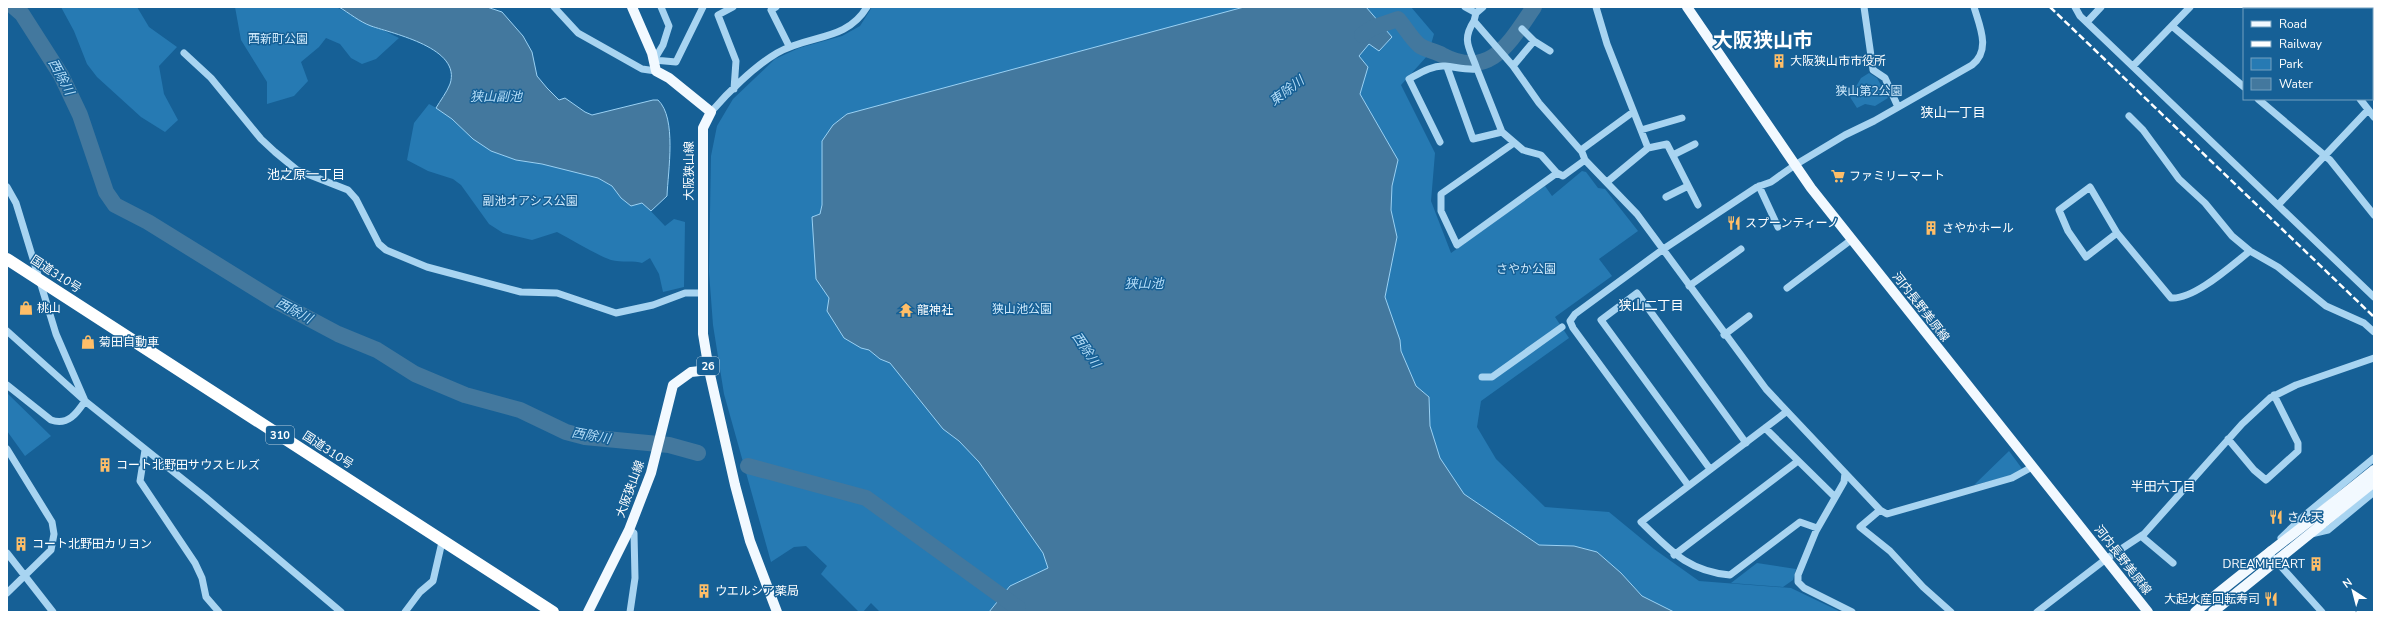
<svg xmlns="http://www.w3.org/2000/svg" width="2381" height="619" font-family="'Nunito Sans','Noto Sans JP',sans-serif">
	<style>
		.green { fill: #267ab3 }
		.water { fill: #43789e; stroke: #9ad1f4 }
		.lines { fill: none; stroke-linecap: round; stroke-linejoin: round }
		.river { stroke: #43789e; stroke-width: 16 }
		.minor { stroke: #a8d4f1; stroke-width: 7 }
		.major { stroke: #f2f9ff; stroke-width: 10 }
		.highway { stroke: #fff; stroke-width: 12 }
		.rail { stroke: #fff; stroke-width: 2.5; stroke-dasharray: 7 3; stroke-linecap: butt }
		.labels { text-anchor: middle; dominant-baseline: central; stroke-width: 3; stroke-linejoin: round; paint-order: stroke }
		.shield { fill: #166096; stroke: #b9cfe0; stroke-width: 1 }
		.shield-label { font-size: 11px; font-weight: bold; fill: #fff }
		.park-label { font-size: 12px; fill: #cfeafc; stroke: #166096 }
		.poi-label { font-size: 12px; fill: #fff; stroke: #166096; text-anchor: start }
		.street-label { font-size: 12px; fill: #fff; stroke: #166096 }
		.water-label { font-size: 13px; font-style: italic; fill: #b4ddf8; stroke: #166096 }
		.neighbourhood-label { font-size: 13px; fill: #fff; stroke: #166096 }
		.town-label { font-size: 20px; font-weight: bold; fill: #fff; stroke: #166096 }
	</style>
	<rect width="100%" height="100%" fill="#166096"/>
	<path class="green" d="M61 7H137L149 27 177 47 159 66 164 94 178 120 165 132 141 117 97 77 87 64 74 31Z
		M235 7H336L399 38 376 59 362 64 351 58 340 44 326 38 319 47 301 62 308 81 294 96 267 104V82L241 40Z
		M872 7H1411L1434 34 1428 55 1401 85 1435 153 1431 201 1451 253 1545 186 1552 196 1582 171 1586 172 1598 188 1605 189 1638 231 1599 259 1612 276 1555 317 1569 338 1481 401 1477 427 1496 459 1545 507 1609 512 1654 549 1699 581 1791 588 1841 612H880L871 603 863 612H859L821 574 827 566 806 546 794 547 771 562 724 394 713 325 709 272 711 156 717 126 733 99 775 59 799 48 842 36 860 26Z
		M1869 73 1877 78 1888 98 1875 106 1865 104 1857 108 1850 97 1861 78Z
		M429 104 442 111 491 151 516 160 542 164 598 178 612 186 621 198 633 204 642 203 646 206 665 226 674 219 685 222 684 287 663 292 659 274 650 258 642 263C635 260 621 263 611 260 592 253 575 241 557 232L532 240 503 233 489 224 461 185 453 179 428 171 407 160 414 123Z
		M7 393 51 436 25 456 7 431Z
		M2009 451 2023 470 2013 475 1974 485Z
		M1757 563 1796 569 1793 580 1783 587 1731 583Z"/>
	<path class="water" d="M339 7H487L502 12 523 36 532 52 537 76 547 88 559 100 565 98 585 112 592 115 653 100H658C677 118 668 171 667 196L651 211 642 203 631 206 621 198 612 186 598 178 542 164 516 160 491 151 473 139 452 119 436 108C440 101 447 92 450 84 462 48 394 34 371 26 360 22 349 13 339 7Z
		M1244 7H1366L1392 37 1379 51 1369 44 1359 56 1368 67 1360 94 1398 160 1392 186 1391 210 1397 237 1385 297 1400 340 1401 351 1416 386 1429 397 1430 426 1440 458 1464 494 1539 545 1574 546 1597 552 1621 573 1642 596 1674 612H989L1010 586 1048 568 1043 553 979 462 959 441 943 429 890 363 880 359 869 350 861 348 844 338 827 311 829 298 816 279 812 217 820 214 822 205V141L833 125 847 114Z"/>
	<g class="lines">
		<path class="river" d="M14 7 22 14 61 75 80 115 106 192 115 205 148 222 274 300 338 334 377 350 415 374 465 395 520 410 566 432 585 437 669 445 698 453
			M1362 35 1372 28 1398 19C1405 27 1411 38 1419 45 1425 50 1435 51 1442 55 1490 81 1510 42 1534 7
			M748 466 866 498 1018 608"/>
		<path class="minor" d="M554 7 578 33 642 69 656 71
			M661 7 669 26 663 45 654 60 676 62 703 7
			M733 7 718 15 736 61 734 89
			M776 7 771 10 789 46
			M1465 7 1476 13
			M1596 7 1607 44 1648 148
			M1864 7 1873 70 1885 78 1898 107
			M2075 7 2080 16 2374 297
			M2247 7 2251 9
			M2341 7V9
			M1476 13 1474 21 1513 66 1539 103 1582 152 1585 160 1637 214 1766 389 1880 510 1860 527 1890 551 1923 587 1951 612
			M1476 13 1483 7
			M1474 21C1461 41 1470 48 1477 69
			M2087 22 2101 7
			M2172 26 2244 87
			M1522 29 1534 41 1550 51
			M184 53 211 78 261 139 275 152 297 170 348 190 356 199 379 244 386 250 427 267 521 292 557 293 616 313 653 305 685 293H702
			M1513 66 1534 41
			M2133 66 2190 7
			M1447 67 1473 139 1502 132
			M2258 99 2330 160 2374 215
			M2360 99 2374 117
			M711 112C728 92 755 66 777 53 809 34 846 42 867 7
			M2129 116 2143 130 2179 179 2205 203 2232 236 2250 251 2278 267 2326 306 2364 323 2374 332
			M1641 130 1682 118
			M1440 142 1409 79C1420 73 1432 65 1445 66 1456 67 1465 70 1477 69L1502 132 1523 150 1541 155 1557 173
			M1514 143 1441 194V211L1457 245 1557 173 1563 176 1585 160
			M1581 150 1633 112
			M1673 155 1695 144
			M1607 182 1648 148 1667 144 1698 205
			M1759 186 1778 227
			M7 187 16 203 56 334 85 401 205 497 341 612
			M1666 197 1688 186
			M2278 205 2368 110
			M2117 233 2086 257 2068 231 2059 210 2090 187 2117 233 2171 298C2194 300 2232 265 2250 251
			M1689 286 1741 249
			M1787 288 1851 240
			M7 331 85 401C77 413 68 426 51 420L7 385
			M1724 335 1749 316
			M1482 377H1492L1562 327
			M1786 412 1641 522C1670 550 1687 571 1730 575L1800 522 1817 528
			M1765 428 1835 497
			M2228 439 2254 470 2266 480 2298 451V443L2274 395
			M7 449 52 522 54 534 51 550 7 593
			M145 450 140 481 195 563 202 578 206 597 219 612
			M1710 469 1601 320 1637 293 1746 443
			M1845 473 1844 482 1816 531 1798 575V582L1804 588 1852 612
			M1688 485 1573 328 1570 321 1575 314 1662 250 1757 187 1771 182 1795 165 1845 135 1874 121 1972 65C1991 50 1980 27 1974 7
			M1880 510 1887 514 2012 478 2032 467
			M629 530 634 533 635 578 630 612
			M2311 534 2328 530 2374 492
			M2141 536 2173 563
			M2281 538 2305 515 2374 458
			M2270 550 2268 552 2322 612
			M7 553 53 612
			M1674 555 1798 461
			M405 612 420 592 433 581 442 542
			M2037 612 2106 559 2144 534 2242 424 2270 398 2296 385 2374 358"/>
		<path class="major" d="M632 7 652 53 656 71 669 78 711 112 703 128V334L709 370 735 485 750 541 777 612
			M1687 7 1811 188 2148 612
			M588 612 629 530 651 473 673 385 691 372 709 370
			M2195 612C2254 563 2315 518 2374 470
			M2213 612 2374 482"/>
		<path class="highway" d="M7 259 553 612"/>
		<path class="rail" d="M2050 7 2374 317"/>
	</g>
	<defs>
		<symbol id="building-bare" viewBox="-9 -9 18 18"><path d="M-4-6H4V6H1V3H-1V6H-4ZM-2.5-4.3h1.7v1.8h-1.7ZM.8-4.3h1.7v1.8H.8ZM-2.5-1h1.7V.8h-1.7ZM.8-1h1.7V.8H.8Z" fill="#ffbe68" stroke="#166096" stroke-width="2.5" paint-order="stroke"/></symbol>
		<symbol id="supermarket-bare" viewBox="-9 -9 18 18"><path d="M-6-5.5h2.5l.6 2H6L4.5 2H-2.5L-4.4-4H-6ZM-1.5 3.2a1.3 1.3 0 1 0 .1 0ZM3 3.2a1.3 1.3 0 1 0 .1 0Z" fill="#ffbe68" stroke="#166096" stroke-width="2.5" paint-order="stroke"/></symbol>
		<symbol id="restaurant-bare" viewBox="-9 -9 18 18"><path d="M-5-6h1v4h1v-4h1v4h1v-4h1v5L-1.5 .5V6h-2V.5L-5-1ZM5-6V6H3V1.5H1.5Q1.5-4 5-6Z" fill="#ffbe68" stroke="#166096" stroke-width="2.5" paint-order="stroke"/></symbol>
		<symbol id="shop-bare" viewBox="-9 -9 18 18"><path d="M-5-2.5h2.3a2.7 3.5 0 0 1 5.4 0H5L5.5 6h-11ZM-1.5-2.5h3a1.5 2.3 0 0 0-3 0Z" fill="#ffbe68" stroke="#166096" stroke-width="2.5" paint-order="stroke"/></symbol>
		<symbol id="temple-bare" viewBox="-9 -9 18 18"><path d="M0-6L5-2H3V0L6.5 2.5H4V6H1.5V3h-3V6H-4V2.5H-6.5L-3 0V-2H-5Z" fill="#ffbe68" stroke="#166096" stroke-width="2.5" paint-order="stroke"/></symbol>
	</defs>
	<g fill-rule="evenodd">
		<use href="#building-bare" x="1769" y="51" width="20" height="20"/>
		<use href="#supermarket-bare" x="1828" y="166" width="20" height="20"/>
		<use href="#restaurant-bare" x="1724" y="213" width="20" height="20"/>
		<use href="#building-bare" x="1921" y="218" width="20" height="20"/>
		<use href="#shop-bare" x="16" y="298" width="20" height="20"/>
		<use href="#temple-bare" x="896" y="300" width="20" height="20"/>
		<use href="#shop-bare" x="78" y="332" width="20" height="20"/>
		<use href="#building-bare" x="95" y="455" width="20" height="20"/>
		<use href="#restaurant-bare" x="2266" y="507" width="20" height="20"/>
		<use href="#building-bare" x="11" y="534" width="20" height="20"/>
		<use href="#building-bare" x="2306" y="554" width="20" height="20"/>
		<use href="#building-bare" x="694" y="581" width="20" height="20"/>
		<use href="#restaurant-bare" x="2261" y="589" width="20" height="20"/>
	</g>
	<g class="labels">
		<g class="shield">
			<rect x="697" y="357" width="22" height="18" rx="3"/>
			<rect x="266" y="426" width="28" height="18" rx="3"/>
		</g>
		<g class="shield-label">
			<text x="708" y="366">26</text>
			<text x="280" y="435">310</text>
		</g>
		<g class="park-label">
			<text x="278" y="39">西新町公園</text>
			<text x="1869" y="91">狭山第2公園</text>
			<text x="530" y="201">副池オアシス公園</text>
			<text x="1526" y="269">さやか公園</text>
			<text x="1022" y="309">狭山池公園</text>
		</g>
		<g class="poi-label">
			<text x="1790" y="61">大阪狭山市市役所</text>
			<text x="1849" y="176">ファミリーマート</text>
			<text x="1745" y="223">スプーンティーノ</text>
			<text x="1942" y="228">さやかホール</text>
			<text x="37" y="308">桃山</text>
			<text x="917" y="310">龍神社</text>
			<text x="99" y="342">菊田自動車</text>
			<text x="116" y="465">コート北野田サウスヒルズ</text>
			<text x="2287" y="517">さん天</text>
			<text x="32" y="544">コート北野田カリヨン</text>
			<text x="2305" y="564" text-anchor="end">DREAMHEART</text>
			<text x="715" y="591">ウエルシア薬局</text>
			<text x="2260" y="599" text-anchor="end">大起水産回転寿司</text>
		</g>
		<g class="street-label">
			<text transform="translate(689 171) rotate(-90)">大阪狭山線</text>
			<text transform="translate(56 274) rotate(33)">国道310号</text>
			<text transform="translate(1921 307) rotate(52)">河内長野美原線</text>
			<text transform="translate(328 450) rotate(33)">国道310号</text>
			<text transform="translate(630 489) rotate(-70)">大阪狭山線</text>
			<text transform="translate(2123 560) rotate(52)">河内長野美原線</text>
		</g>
		<g class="water-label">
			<text transform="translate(61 77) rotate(62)">西除川</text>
			<text transform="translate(1287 91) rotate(-37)">東除川</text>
			<text x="496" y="97">狭山副池</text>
			<text x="1144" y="284">狭山池</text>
			<text transform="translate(294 311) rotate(28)">西除川</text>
			<text transform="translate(1086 350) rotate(56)">西除川</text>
			<text transform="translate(591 436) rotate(10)">西除川</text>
		</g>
		<g class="neighbourhood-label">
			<text x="1953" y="113">狭山一丁目</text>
			<text x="306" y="175">池之原一丁目</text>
			<text x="1651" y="306">狭山二丁目</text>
			<text x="2163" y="487">半田六丁目</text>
		</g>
		<g class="town-label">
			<text x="1763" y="40">大阪狭山市</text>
		</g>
	</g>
	<rect width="2381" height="619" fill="none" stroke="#ffffff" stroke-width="16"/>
	<rect x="2243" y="8" width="130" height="92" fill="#166096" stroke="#73a0c0"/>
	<rect x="2251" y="21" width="20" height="6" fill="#f2f9ff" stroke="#73a0c0"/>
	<text x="2279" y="28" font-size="12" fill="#ffffff">Road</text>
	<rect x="2251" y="41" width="20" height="6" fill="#ffffff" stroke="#73a0c0"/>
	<text x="2279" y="48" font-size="12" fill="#ffffff">Railway</text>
	<rect x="2251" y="58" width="20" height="12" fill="#267ab3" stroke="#73a0c0"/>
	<text x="2279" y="68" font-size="12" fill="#ffffff">Park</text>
	<rect x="2251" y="78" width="20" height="12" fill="#43789e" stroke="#73a0c0"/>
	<text x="2279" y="88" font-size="12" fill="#ffffff">Water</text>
	<g transform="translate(2353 591) rotate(324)" stroke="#166096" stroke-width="3" paint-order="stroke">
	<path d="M0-3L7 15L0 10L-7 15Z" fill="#ffffff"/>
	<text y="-6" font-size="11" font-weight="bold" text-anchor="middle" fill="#ffffff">N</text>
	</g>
</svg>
